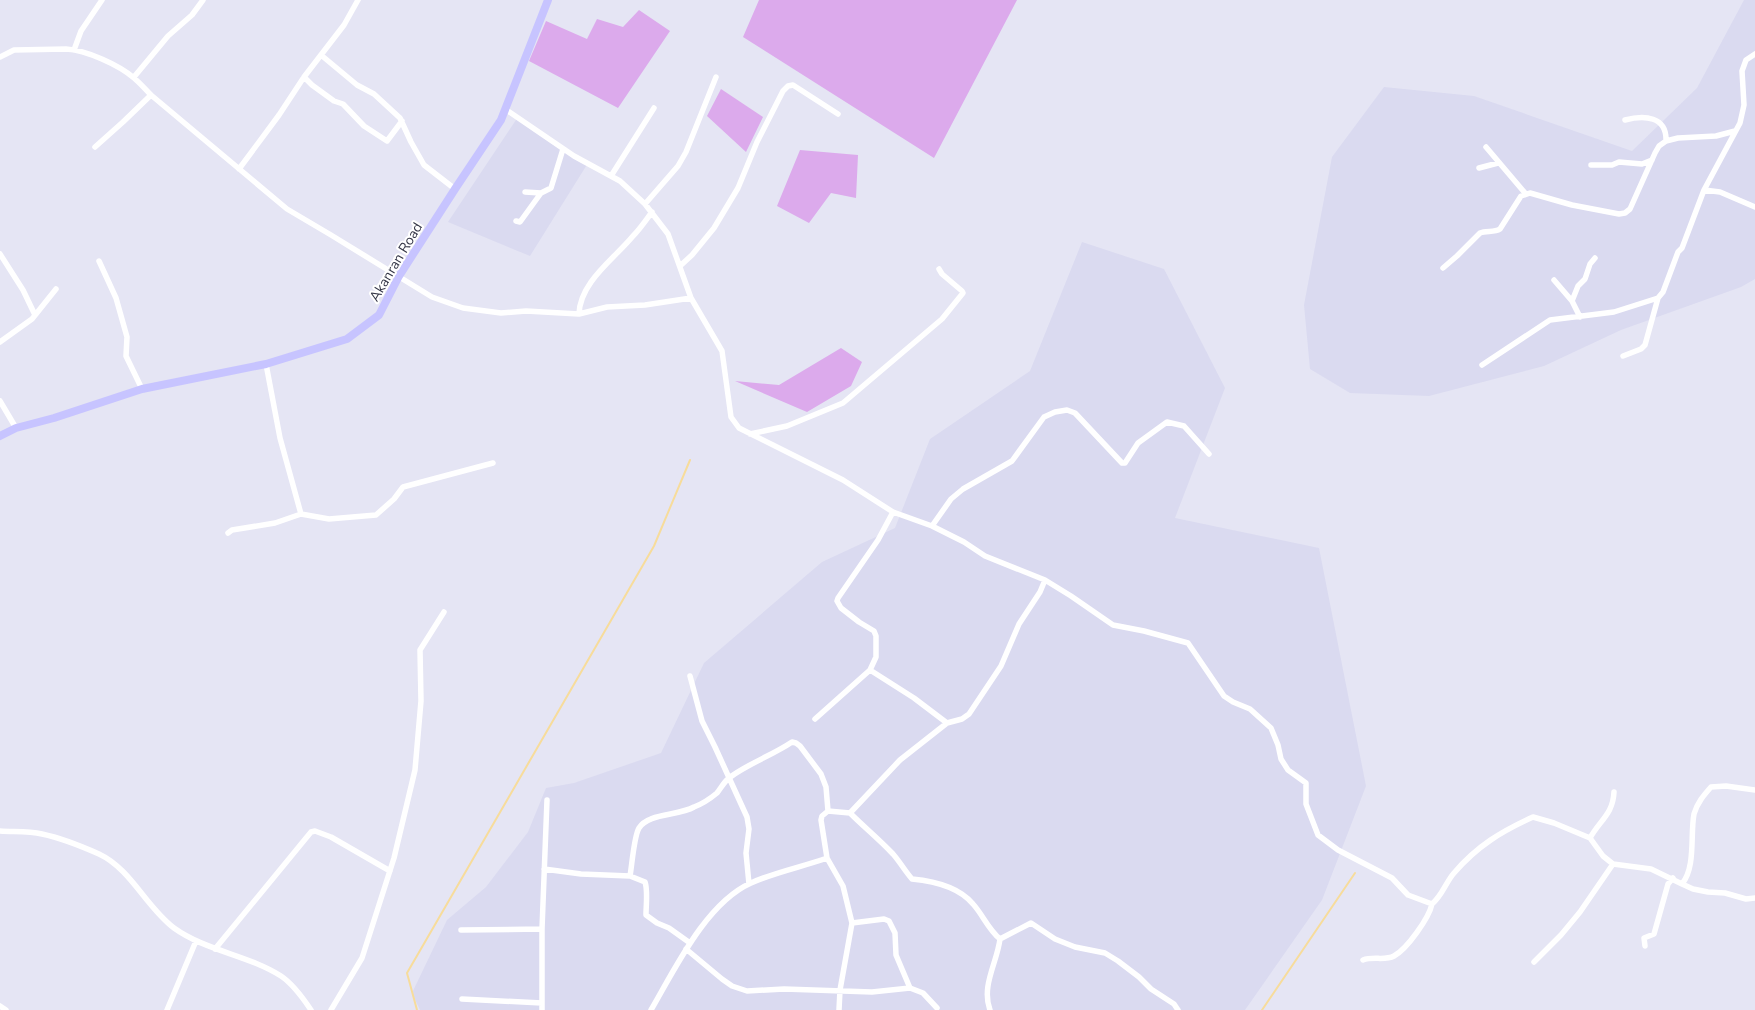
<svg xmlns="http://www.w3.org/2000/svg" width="1755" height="1010" font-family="'Nunito Sans',sans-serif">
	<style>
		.residential { fill: #dadaf0 }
		.green { fill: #dcaaec }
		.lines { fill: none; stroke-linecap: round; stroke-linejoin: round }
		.stream { stroke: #f7dc9b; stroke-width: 2 }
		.minor { stroke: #fff; stroke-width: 5.5 }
		.secondary { stroke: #c7c4ff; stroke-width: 8 }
		.labels { text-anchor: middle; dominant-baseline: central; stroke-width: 4; stroke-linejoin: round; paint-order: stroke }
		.street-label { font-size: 14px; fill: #343647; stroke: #fff }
	</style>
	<rect width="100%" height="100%" fill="#e5e5f4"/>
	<path class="residential" d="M1744 0H1755V279L1741 287 1621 330 1544 366 1429 396 1350 393 1310 369 1304 305 1332 157 1384 87 1474 96 1632 151 1697 88Z
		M518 117 588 163 530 256 448 222Z
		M1082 242 1164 269 1225 388 1175 518 1319 548 1366 786 1322 900 1245 1010H420L412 993 447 920 486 887 528 832 546 788 574 783 661 753 704 663 822 562 895 528 930 439 1030 371Z"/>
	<path class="green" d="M759 0H1017L934 158 743 37Z
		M639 10 670 31 618 108 529 61 546 21 587 39 597 19 623 27Z
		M721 89 763 117 746 152 707 116Z
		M800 150 858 155 856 198 831 193 809 223 777 206Z
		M841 348 862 362 851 386 807 412 735 381 779 385Z"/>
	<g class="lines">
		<path class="stream" d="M417 1010 407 973 654 546 690 460
			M1262 1010 1355 873"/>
		<path class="minor" d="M74 50 81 31 102 0
			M321 55 357 85 374 94 400 118 411 142 424 165 455 189
			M0 57 14 50 66 49C86 50 119 65 134 78 140 83 145 89 151 95L287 209 331 235 432 297 463 308 501 313 526 311 579 314
			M134 77 168 36 192 15 203 0
			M304 77 312 85 334 101 343 104 364 126 387 141 402 121
			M505 109 574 156 620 181 645 204 668 234 691 298 722 351 731 417 739 428 843 480 893 512 932 526 964 542 985 556 1045 580 1071 596 1113 625 1144 631 1188 643 1224 696 1233 702 1250 709 1271 728 1278 745 1281 759 1288 770 1306 783V804L1318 835 1338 850 1392 878 1408 895 1432 904C1442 896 1446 882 1454 873 1477 846 1502 831 1533 817L1554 823 1590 838 1603 856 1613 864 1651 869 1682 884
			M1625 120C1644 115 1667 116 1666 141
			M95 147 123 122 151 95
			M1486 147 1525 193
			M1591 165H1612L1619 162 1642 164 1652 160
			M1479 168 1498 163
			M239 169 279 115 304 77 344 25 358 0
			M611 176 654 108
			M1704 190 1720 192 1755 207
			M525 192 541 193 551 188 563 149
			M645 204 678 166 686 152 716 77
			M652 212C646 220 640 229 633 236 614 259 580 282 579 314L607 307 645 305 691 298
			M516 221 520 222 541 193
			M0 254 23 290 35 315
			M99 261 116 298 127 337 126 356 142 389
			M680 266 692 255 714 228 738 188 757 142 783 91 788 86 793 85 838 114
			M1443 268 1457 256 1480 233C1486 230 1494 233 1500 229L1521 196 1530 193 1572 205 1619 214 1625 213 1630 209 1655 153 1659 146 1666 141 1678 138 1716 136 1735 131
			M1554 280 1572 301 1580 317
			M1572 301 1578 286 1585 279 1590 264 1595 258
			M0 342 32 319 56 289
			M1623 356 1641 349 1645 345 1658 298
			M266 364 280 438 301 514
			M1482 365 1550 320 1614 312 1658 298 1663 292 1678 252 1682 248 1704 190 1740 123 1744 105 1742 71 1746 60 1755 54
			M0 401 16 428
			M750 434 787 426 843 403 942 319 963 293 962 291 942 274 939 269
			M932 526 951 499 963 489 1012 461 1044 417 1055 412 1067 410 1075 413 1122 463H1125L1138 443 1167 422 1184 426 1209 454
			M228 533 232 530 275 523 301 514 329 519 376 515 394 499 403 487 493 463
			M870 670 914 698 947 723
			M690 676 702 721 715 747 747 817 749 829 746 853 749 884
			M815 719 870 670 876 657V636L874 631 859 622 841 608 837 601 838 598 878 540 893 512
			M1755 790 1726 786 1711 787C1704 795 1697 803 1694 814 1690 835 1696 867 1682 884L1693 889 1708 892 1725 893 1746 899 1755 898
			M850 813C864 827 879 839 893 854 900 862 905 871 912 879 933 881 959 887 973 904 983 915 988 929 1000 939L1031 923 1055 939 1075 947 1105 953 1118 961 1139 977 1151 989 1174 1004 1178 1010
			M0 831C14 832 28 831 42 834 61 838 81 846 99 854 131 869 146 907 174 928 206 951 248 955 281 976 293 984 303 998 311 1010
			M1590 838C1600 820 1613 814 1614 792
			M827 858 843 886 852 923 840 990 839 1010
			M544 869 581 874 630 876 645 882C648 890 646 905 646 915L657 923 669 928 690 943
			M630 876C632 865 634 836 639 828 648 813 678 816 694 807 702 804 711 798 717 793 721 788 724 782 729 778 747 764 773 755 792 742L796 743 800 746 821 774 826 787 828 811
			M852 923 884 919 889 921 895 933 896 955 910 988
			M461 930 542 929
			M1645 946 1644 938 1654 934 1668 884 1673 878
			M215 949 311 832 315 831 331 837 390 871
			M686 949 722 979 732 986 747 991 784 989 872 992 910 988 923 993 937 1008
			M1363 960C1373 956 1385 961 1394 956 1407 949 1429 918 1432 904
			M1534 962 1561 935 1580 912 1613 864
			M462 999 542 1003
			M0 1006 6 1010
			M167 1010 196 941
			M331 1010 362 958 394 858 415 770 421 701 420 650 444 612
			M542 1010V929L547 800
			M651 1010C675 969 706 903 751 883 775 872 802 867 827 858L821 820 822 816 828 811 850 813 900 760 947 723 962 719 969 714 1001 666 1019 624 1040 592 1045 580
			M990 1010C981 986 997 963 1000 939"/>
		<path class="secondary" d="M0 436 16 428 54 418 142 389 266 364 347 339 379 315 399 276 455 189 501 120 548 0"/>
	</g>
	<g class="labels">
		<g class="street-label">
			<text transform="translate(396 262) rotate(-59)">Akanran Road</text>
		</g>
	</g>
</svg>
